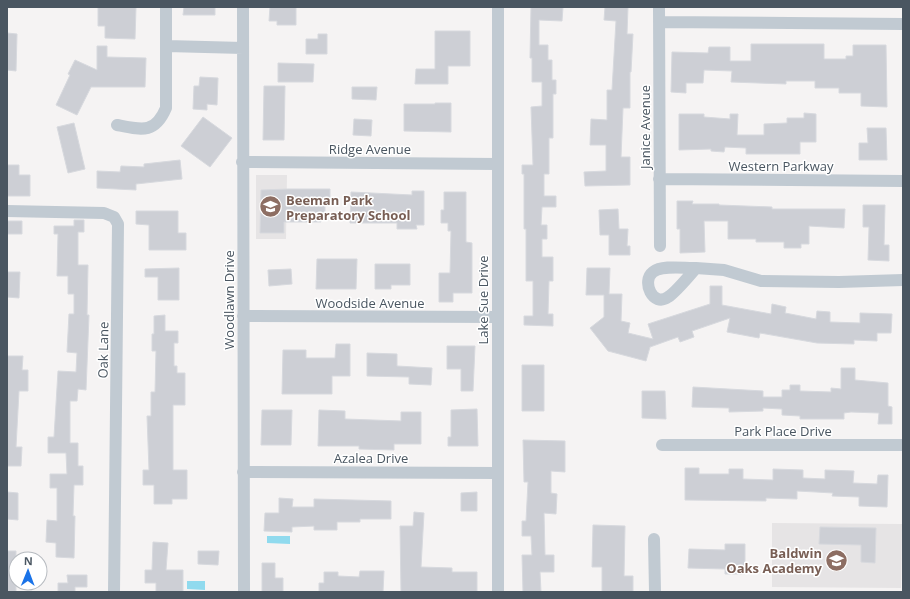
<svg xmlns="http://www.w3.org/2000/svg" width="910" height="599" font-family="'Open Sans',sans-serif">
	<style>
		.education { fill: #e6e4e5 }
		.water { fill: #90daee }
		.building { fill: #cdcfd5; stroke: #d7d9de }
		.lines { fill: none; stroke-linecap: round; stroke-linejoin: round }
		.minor { stroke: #c1cad2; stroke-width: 12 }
		.labels { text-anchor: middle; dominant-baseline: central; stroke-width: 3; stroke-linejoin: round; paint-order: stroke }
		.street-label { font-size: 13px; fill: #4a5661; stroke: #fff }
		.education-label { font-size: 13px; font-weight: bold; fill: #785e54; stroke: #fff; text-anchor: start }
	</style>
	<rect width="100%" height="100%" fill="#f5f3f3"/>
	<path class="education" d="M256 175H287L286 239H256Z
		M772 523 902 524 901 588 772 587Z"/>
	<path class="water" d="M267 536H290V544L267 543Z
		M187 581H205V590L187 589Z"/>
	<path class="building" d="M98 7H136L135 39 105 38V26H98Z
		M184 7H215V15H183Z
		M270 7H296V25H277V21H269Z
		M531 7H563L562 21 539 20V45H548V60H552V80H556V94H553V138H549V174H544V196H556V207H542L541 225H547V239H542V257H553V281H549L548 314H553V326L524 325V316H533V281H526V229H524V174H522V165H533L531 107 542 106V82H532V58H530Z
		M605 7H628L627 34H633L631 72H630V108H623L621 157H630V185L585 186 584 172 606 171V145H590L591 119 607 120V90H612L616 21 604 20Z
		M435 31H470V66H448V84H415L416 69H435Z
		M7 33 17 34 16 71 7 70Z
		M318 34H327V54H306V39H318Z
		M751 44H824V59H846V56H853V45H886L887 107 861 106V93H839V88H815V81H786V84L731 82 732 71 704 70 703 83H686V93L671 92 672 52 708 53 709 47H730V61H751Z
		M97 46H107V57L146 58 145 87H91L77 115 56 105 70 75 68 74 75 60 97 70Z
		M278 63 314 64 313 82H278Z
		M200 77 218 78 217 105 207 104V110L193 109 194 86H199Z
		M264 86H285L284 140H263Z
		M352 87H377L376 100 352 99Z
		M435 103H451V132L404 131V104H435Z
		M804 113 816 114V142H800V154H746V148L725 147 724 152 711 151V149L679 150V114H704V117L730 119V114H738L737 135H764V124L787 123V118H804Z
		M203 117 232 138 210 167 181 146Z
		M354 119 372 120 371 136 353 135Z
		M74 123 85 169 68 173 57 127Z
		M867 128H886L887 160H859V143H868Z
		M180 160 182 179 136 184V190L97 188V171L120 172 121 166 144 167V164Z
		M7 165H19V175H30V196H7Z
		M289 189H330V201H325V213H321V222H284V233H260L261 190Z
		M412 191H424V225H416L417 229H397V223H350L351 192 412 195Z
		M444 192H466V242L472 243V293H453V302H439V273H450L451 231H448V223H441V210H444Z
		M677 201H693L692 204H719V205L772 207V209H845L844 228 809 226V244H801V248H784V242H756V239H728V221H704L705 252 680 253V229H677Z
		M863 205H885L884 245H889V261L868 260 869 227H863Z
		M618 209 619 229H628L627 246H630V255H609V235H600L599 210Z
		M136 211H178V233H186V250H149V225L136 224Z
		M74 220H84V232H78V265H88L87 315H89L86 390 78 389 77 401H70V443H78V466H83V485H74L73 516H75L74 558 56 557V543L46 542 47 520 57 521V488H50V474H67L66 453H48V437H54L58 371 76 372 77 353 67 352 69 314H74V294H68V276H57L58 234H54V226H74Z
		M7 221H22V234H7Z
		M317 259H357L356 289H316Z
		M375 264H410V285H391V289H375Z
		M179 268V300H158V277H145V269Z
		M587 268H610L609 294H622L621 321 630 323 628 333 653 339 648 324 710 304V286H722V305L771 314 772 304 786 307 785 313 816 319 817 311 830 312V322L860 323V313L892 314 891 333H877V341L854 340V344L817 343 760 333 759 338 727 332 730 318 692 331 694 337 680 342 678 337 650 347 646 361 608 351 590 328 604 317V295H586Z
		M291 269 292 284 269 286 268 270Z
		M7 272H20L19 298 7 297Z
		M165 315V331H178V343H174V366H177V373H185V405H173V470H187V499H172V504H154V485H143V470H149L147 416H151V392H155L156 351H152V334H154V316Z
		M336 344H350V376H332V394H282L283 350H306V358H335Z
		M447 346H475L473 391H461V369H447Z
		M367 353 397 354V366L432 368 431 385 409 384V377L367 376Z
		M7 356H23L22 370H28V391H19L16 447H22L21 466H7Z
		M522 365H544V411H522Z
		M841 368H855V380L888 383V406L892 407V424H878L879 413 851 412 844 413V419H800V416L782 415V409L763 408V411L729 412V408L692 407 693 387 763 391V397H782V390H790V385H800V391L831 392V388L841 389Z
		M642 391H665L666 419 642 418Z
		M477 409 478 446H448V437H451V410Z
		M262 410H292L291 445H261Z
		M319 410 345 411V419L401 421V412H421V444H394V450L359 449V446H318Z
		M523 440 565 441V472L551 471V493L557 494 556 514 544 513 545 555H554V572H540L541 592H523L522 555H532L531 536H522V521H526L528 482H524Z
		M685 468H699V474H729V469H743V479L773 480V469L803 470V478L825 479V470L854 471 853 483 877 484 878 475H888L887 507 859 506V497L832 496 833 493 816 492 797 491V499L766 498V501L685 500Z
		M7 492 18 493V520L7 519Z
		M477 492V511H461V493Z
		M279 498 293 499 292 507H314V499L391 501V519H360V522H337V530H314V526L292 527V532L264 531 265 513H279Z
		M414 512 424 513 421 567 452 568V572H477V592H401L400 526H413Z
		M593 525 625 526 624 576H633V592H602V567H592Z
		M820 527 876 528 875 563 861 562V545L819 544Z
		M153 542 168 543 166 570H183V592H156V583H145V570H152Z
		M725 544H745V574H725V569L688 568 689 549 725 550Z
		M7 551H16V592H7Z
		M198 551H219L218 565 198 564Z
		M262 563H275V578H283V592H262Z
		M360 571H384L383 592H319V583H324V572H338V576L359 577Z
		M67 575H87V587H75V592H58V583H68Z"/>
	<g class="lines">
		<path class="minor" d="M243 7 244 592
			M498 7V592
			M659 7 660 246
			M659 22 903 24
			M167 46 243 48
			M117 125C142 130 155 134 166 108V7
			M242 162 497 164
			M659 179 903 181
			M7 211 104 213 114 217 118 224 114 592
			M696 268C690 275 675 293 668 297 653 308 641 281 653 272 662 265 682 268 693 268H696L724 270 761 281 839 282 903 280
			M243 316 498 317
			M662 445H903
			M243 472 498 473
			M654 539 655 592"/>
	</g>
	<defs>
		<symbol id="school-disc" viewBox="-11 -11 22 22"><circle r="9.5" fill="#8d6e63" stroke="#fff"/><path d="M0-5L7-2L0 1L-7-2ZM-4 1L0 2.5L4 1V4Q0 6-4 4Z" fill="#fff"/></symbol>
	</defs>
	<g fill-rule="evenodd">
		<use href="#school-disc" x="258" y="194" width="25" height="25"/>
		<use href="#school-disc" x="824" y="548" width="25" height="25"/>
	</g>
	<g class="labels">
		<g class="street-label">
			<text transform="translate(645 127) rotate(-90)">Janice Avenue</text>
			<text x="370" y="149">Ridge Avenue</text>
			<text x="781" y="166">Western Parkway</text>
			<text transform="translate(229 300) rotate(-90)">Woodlawn Drive</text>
			<text transform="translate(483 300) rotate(-90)">Lake Sue Drive</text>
			<text x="370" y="303">Woodside Avenue</text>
			<text transform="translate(103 350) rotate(-89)">Oak Lane</text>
			<text x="783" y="431">Park Place Drive</text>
			<text x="371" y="458">Azalea Drive</text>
		</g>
		<g class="education-label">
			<text x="286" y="200">Beeman Park<tspan x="286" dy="15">Preparatory School</tspan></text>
			<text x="822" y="553" text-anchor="end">Baldwin<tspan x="822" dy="15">Oaks Academy</tspan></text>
		</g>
	</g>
	<rect width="910" height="599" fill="none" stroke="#4a5661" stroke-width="16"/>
	<g transform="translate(28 571) rotate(1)"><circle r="19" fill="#ffffff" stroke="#b7bbc0"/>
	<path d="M0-3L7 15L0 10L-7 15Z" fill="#1a73e8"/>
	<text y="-6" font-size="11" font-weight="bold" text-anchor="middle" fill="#4a5661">N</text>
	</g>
</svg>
